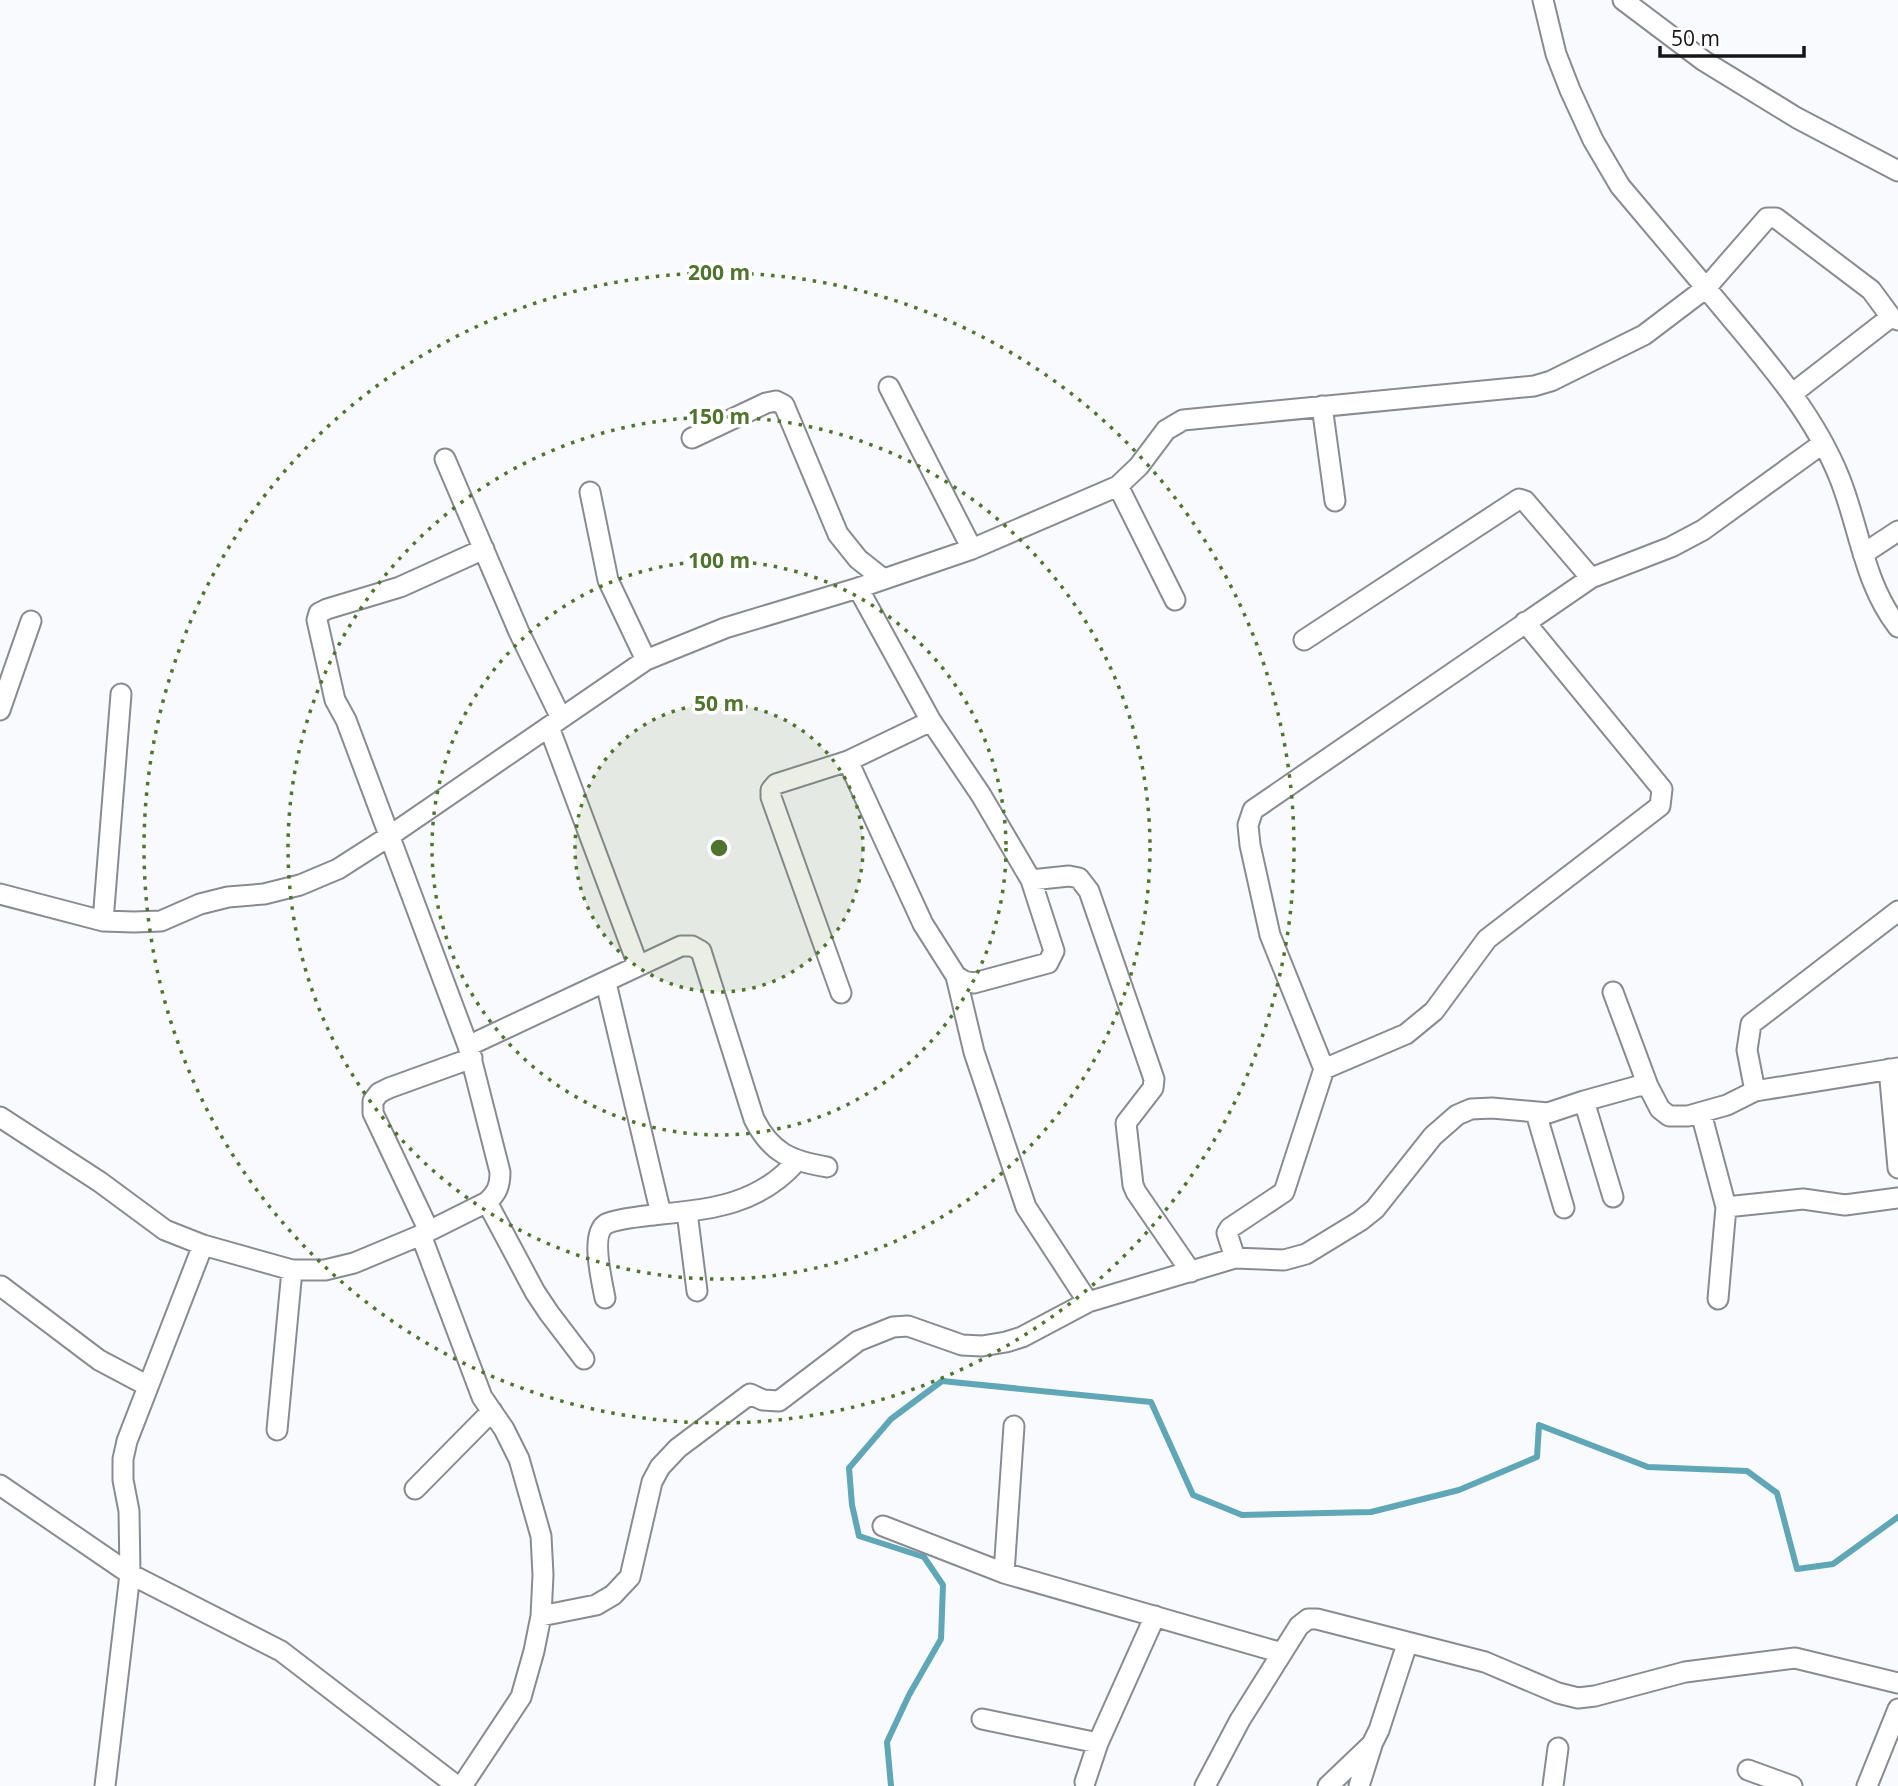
<svg xmlns="http://www.w3.org/2000/svg" width="1898" height="1786" font-family="'Open Sans',sans-serif">
	<style>
		.lines { fill: none; stroke-linecap: round; stroke-linejoin: round }
		.stream { stroke: #5fa6b6; stroke-width: 6 }
		.street-casing { stroke: #898b93; stroke-width: 23 }
		.street { stroke: #fff; stroke-width: 19 }
		.ring { fill: none; stroke: #4f742d; stroke-width: 3.5; stroke-dasharray: 3.5 7 }
		.centre { fill: #4f742d; stroke: #fff; stroke-width: 3.5 }
		.ring-label { font-size: 21px; text-anchor: middle; font-weight: bold; fill: #4f742d; stroke: #fff; stroke-width: 7; stroke-linejoin: round; paint-order: stroke }
	</style>
	<rect width="100%" height="100%" fill="#f9fafe"/>
	<g class="lines">
		<path class="stream" d="M891 1786 887 1742 909 1695 941 1639 943 1585 924 1557 859 1536 852 1505 849 1468 891 1419 942 1381 1151 1402 1193 1495 1242 1515 1371 1512 1459 1490 1537 1457 1539 1425 1648 1467 1747 1471 1777 1493 1797 1569 1833 1564 1898 1517"/>
		<defs>
			<path id="street" d="M1543 0 1556 54 1570 90 1593 140 1620 186 1706 288 1767 218H1776L1871 290 1891 317 1898 320
				M1623 0 1704 61 1797 118 1898 171
				M889 387 972 549
				M1793 393 1891 317
				M1322 406 1335 501
				M692 438 766 403 776 401 784 405 838 534 858 559 882 578
				M445 459 519 632 561 718
				M1118 486 1175 600
				M590 492 608 580 646 660
				M1863 554 1898 531
				M858 588 931 721 981 795 1031 880 1054 951 1048 963 974 983 964 981 956 976
				M1304 640 1519 499 1525 501 1591 578
				M0 710 31 621
				M549 727 638 965
				M848 761 923 924 956 976 974 1052 1026 1207 1088 1302
				M1031 880 1069 876 1079 878 1089 891 1154 1079 1153 1088 1126 1123 1133 1185 1136 1192 1191 1272
				M0 894 103 921 134 922 161 921 200 904 228 897 264 894 300 885 338 869 388 837 646 660 725 628 858 588 972 549 1118 486 1139 466 1166 430 1183 420 1534 386 1551 381 1644 335 1706 288C1755 348 1811 406 1840 479 1860 530 1864 583 1898 627
				M103 921 121 694
				M1613 992 1648 1086
				M841 993 771 797V790L776 784 848 761 931 721
				M468 1046 681 946H692L701 951 754 1119C771 1153 791 1161 827 1167
				M1324 1069 1406 1034 1434 1011 1487 939 1660 806 1662 789 1525 622
				M1889 1069 1898 1168
				M1755 1091 1747 1050 1751 1024 1898 911
				M1584 1101 1613 1197
				M1536 1113 1564 1208
				M1701 1113 1726 1207 1718 1299
				M0 1117 100 1182 165 1230 203 1245 292 1270H325L354 1263 421 1235 487 1202C497 1193 500 1186 500 1172L468 1046 346 720 335 700 317 620 319 613 327 609 400 587 484 549
				M487 1202 535 1292 549 1313 584 1359
				M1726 1207 1803 1199 1845 1205 1898 1198
				M687 1212 697 1291
				M661 1214C712 1210 760 1203 796 1162
				M429 1231 373 1113V1101L379 1093 389 1088 472 1058
				M421 1235 482 1397 504 1429 519 1459 541 1536 543 1575 541 1616 534 1651 521 1697 462 1786
				M1235 1258 1227 1233 1230 1228 1284 1192 1324 1069 1270 935 1250 845 1248 825 1253 810 1591 578 1671 547 1703 530 1822 444
				M1 1286 99 1360 148 1386
				M605 1298C602 1282 590 1234 606 1224 618 1218 647 1216 661 1214L606 983
				M277 1430 292 1270
				M0 1485 130 1574 281 1651 457 1786
				M415 1489 492 1411
				M883 1526 1004 1573 1282 1653
				M1004 1573 1014 1426
				M541 1616 596 1605 613 1595 630 1577 652 1482 660 1467 678 1448 750 1394 763 1400 779 1401 858 1341 893 1327 908 1326 962 1345 982 1346 1006 1342 1022 1337 1088 1302 1235 1258 1284 1260 1306 1254 1360 1221 1375 1209 1433 1136 1457 1115 1471 1109 1492 1108 1548 1113 1584 1101 1638 1086H1648L1660 1109 1669 1116H1688L1727 1105 1755 1091 1898 1068
				M982 1719 1098 1743
				M1748 1770 1792 1786
				M1085 1782 1098 1743 1155 1616
				M105 1786 130 1574 129 1511 123 1480V1459L127 1441 203 1245
				M1205 1786 1240 1720 1299 1626 1308 1619H1317L1485 1662 1558 1693 1578 1698 1595 1696 1685 1672 1795 1658 1898 1683
				M1328 1786 1372 1744 1379 1730 1407 1644
				M1359 1786 1372 1745
				M1553 1786 1558 1748
				M1867 1786 1898 1709"/>
		</defs>
		<use href="#street" class="street-casing"/>
		<use href="#street" class="street"/>
	</g>
	<circle cx="719" cy="848" r="144" fill="#4f742d" fill-opacity=".12"/>
	<g class="ring">
		<circle cx="719" cy="848" r="144"/>
		<circle cx="719" cy="848" r="287"/>
		<circle cx="719" cy="848" r="431"/>
		<circle cx="719" cy="848" r="575"/>
	</g>
	<circle cx="719" cy="848" r="10" class="centre"/>
	<g class="ring-label">
		<text x="719" y="280">200 m</text>
		<text x="719" y="424">150 m</text>
		<text x="719" y="568">100 m</text>
		<text x="719" y="711">50 m</text>
	</g>
	<path d="M1660 46v10h144v-10" fill="none" stroke="#151519" stroke-width="3.5"/>
	<text x="1671" y="46" font-size="21" fill="#151519" stroke="#ffffff" stroke-width="5" paint-order="stroke">50 m</text>
</svg>
